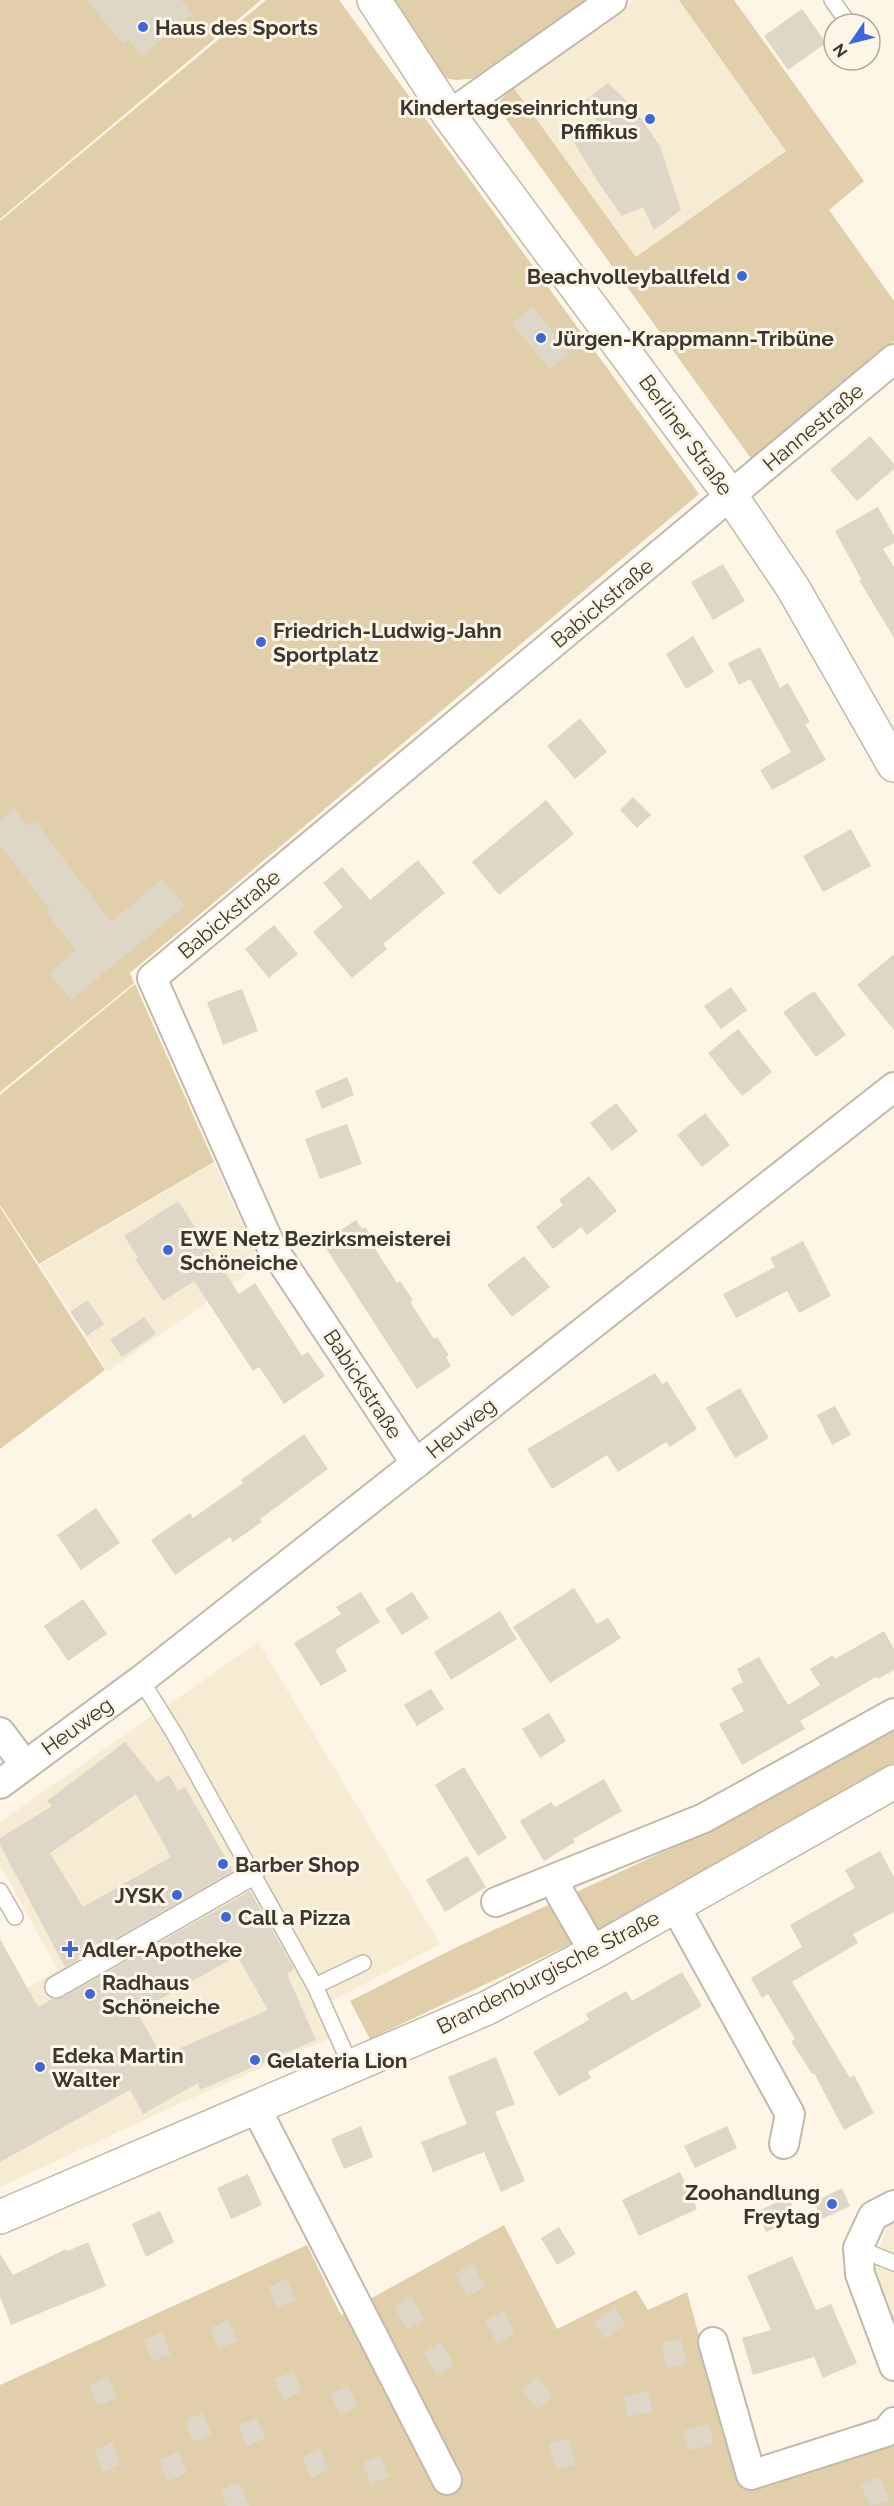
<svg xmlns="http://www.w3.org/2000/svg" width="894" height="2506" font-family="Raleway,sans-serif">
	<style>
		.built { fill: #f6ebd3 }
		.green { fill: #e0cfaa }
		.building { fill: #ded6c6; fill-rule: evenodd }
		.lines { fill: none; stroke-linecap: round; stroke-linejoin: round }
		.service-casing { stroke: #c1baaa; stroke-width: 18 }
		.pedestrian-casing { stroke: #c1baaa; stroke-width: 24 }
		.minor-casing { stroke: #c1baaa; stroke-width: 32 }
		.tertiary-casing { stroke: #c1baaa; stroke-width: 36 }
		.service { stroke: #fff; stroke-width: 15 }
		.pedestrian { stroke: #fff; stroke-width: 21 }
		.minor { stroke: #fff; stroke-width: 28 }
		.tertiary { stroke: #fff; stroke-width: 33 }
		.poi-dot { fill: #3e67d9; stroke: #fdf5e5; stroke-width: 2 }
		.labels { text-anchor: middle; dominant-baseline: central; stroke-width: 6; stroke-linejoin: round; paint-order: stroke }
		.poi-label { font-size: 21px; font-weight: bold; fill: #3a3730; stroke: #fdf5e5; text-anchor: start }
		.street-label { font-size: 21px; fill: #3a3730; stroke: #fdf5e5 }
	</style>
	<rect width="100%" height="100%" fill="#fdf5e5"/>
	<path class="built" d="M634 0H679L786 151 636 257 513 87Z
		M214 1163 261 1264 108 1371 40 1265Z
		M258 1642 440 1944 328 2003 344 2032 176 2105 0 2187V2004L58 1970 0 1865V1822Z
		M894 2212V2338L869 2273Z"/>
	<path class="green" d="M0 0H261L0 219Z
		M266 0H339L699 494 130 973 134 983 0 1092V221Z
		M390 0H591L482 78 455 80 440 77Z
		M679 0H734L864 181 829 210 894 301V341L752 460 496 105 513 87 636 257 786 151Z
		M135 984 214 1162 39 1264 0 1205V1095Z
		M0 1207 105 1370 0 1449Z
		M894 1730V1768L663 1900 370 2039 350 2001 457 1947 700 1835Z
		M504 2225 557 2329 636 2290 648 2310 687 2292 733 2459 743 2479 894 2441V2506H0V2385L307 2245 341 2315Z"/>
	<path class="building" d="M87 0H181L193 14 142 56 128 40 123 44Z
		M802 9 826 43 788 70 764 36Z
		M608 83 633 107 660 146 681 210 654 230 643 207 622 216 598 182 570 136 599 123 582 103Z
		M533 307 569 353 549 369 512 323Z
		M870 436 894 464V469L857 501 830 470Z
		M878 507 894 536V543L883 549 894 567V638L859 580 861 579 835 531Z
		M723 564 745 601 713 620 691 582Z
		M693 636 714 672 686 689 666 654Z
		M760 647 780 688 788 683 810 722 805 724 826 760 772 790 760 770 791 752 750 679 739 685 728 663Z
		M580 718 607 752 575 779 547 746Z
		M633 797 651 815 637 828 620 810Z
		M546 800 574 834 499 895 472 862Z
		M15 808 28 826 35 821 111 922 162 879 185 906 71 1000 49 973 76 950 47 914 50 910 0 845V820Z
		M851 829 871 866 823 892 803 856Z
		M418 860 445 893 383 944 387 949 352 978 313 932 343 907 323 883 342 867 370 900Z
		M274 925 298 954 269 978 245 949Z
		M894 954V1030L857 985Z
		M731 987 747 1010 721 1029 704 1006Z
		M242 989 258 1031 223 1045 207 1002Z
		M814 991 846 1035 816 1057 783 1012Z
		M738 1029 772 1072 742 1096 708 1053Z
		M347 1077 354 1095 322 1109 315 1091Z
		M616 1103 638 1131 612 1151 590 1123Z
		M705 1113 730 1145 702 1167 677 1135Z
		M347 1124 362 1164 320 1179 305 1139Z
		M589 1176 617 1211 587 1235 581 1227 553 1249 536 1227 563 1205 559 1200Z
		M178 1201 239 1294 255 1283 302 1356 308 1352 325 1376 284 1404 259 1367 253 1371 194 1281 163 1301 135 1259 138 1257 124 1236Z
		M356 1220 362 1229 365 1227 378 1245 374 1247 397 1283 400 1281 413 1300 410 1302 434 1339 437 1337 449 1355 446 1357 451 1366 417 1389 322 1242Z
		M803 1241 831 1296 799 1313 787 1291 736 1318 723 1294 775 1267 770 1258Z
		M524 1256 550 1287 512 1317 487 1285Z
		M88 1300 104 1324 87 1336 70 1312Z
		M144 1317 156 1334 122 1357 110 1340Z
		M655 1373 662 1384 667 1381 697 1429 670 1447 666 1442 618 1472 607 1455 552 1489 527 1449Z
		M740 1388 769 1438 735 1458 706 1408Z
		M835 1406 851 1435 832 1445 817 1415Z
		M304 1434 328 1469 260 1519 262 1522 233 1542 230 1537 175 1575 151 1540 190 1513 193 1518 243 1483 241 1480Z
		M96 1508 120 1543 81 1570 57 1535Z
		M574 1588 597 1624 608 1618 621 1638 550 1683 513 1627Z
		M361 1592 380 1622 335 1650 347 1671 321 1686 294 1643 341 1614 336 1607Z
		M412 1592 429 1618 402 1635 385 1609Z
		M83 1599 107 1634 68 1661 44 1626Z
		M500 1611 517 1639 451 1680 434 1652Z
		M884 1631 894 1649V1670L878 1679 876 1677 800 1721 805 1729 742 1765 719 1724 744 1711 731 1688 743 1682 737 1669 759 1657 788 1705 820 1685 810 1669 833 1655 835 1659Z
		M431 1689 444 1709 417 1726 404 1705Z
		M549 1713 566 1741 540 1758 522 1729Z
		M125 1742 157 1782 169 1775 178 1791 185 1787 233 1871 65 1967 0 1845V1838L52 1806 47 1801ZM136 1794 171 1857 83 1907 50 1853Z
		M464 1767 507 1838 478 1856 435 1785Z
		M604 1779 622 1811 573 1839 575 1842 544 1861 520 1821 551 1802 555 1807Z
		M880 1851 894 1877V1912L853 1934 858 1943 792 1982 850 2078 854 2075 874 2113 844 2130 814 2073 812 2074 791 2041 795 2039 768 1994 762 1998 751 1978 802 1947 790 1925 855 1888 845 1870Z
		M467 1856 486 1887 445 1912 426 1880Z
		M250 1891 294 1969 287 1974 316 2040 200 2090 198 2083 143 2114 130 2090 0 2162V1939L38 2007 52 1999 62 1998ZM237 1956 268 2010 162 2056 137 2012Z
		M682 1972 702 2006 588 2072 591 2078 559 2096 533 2052 589 2020 586 2014 626 1991 632 2001Z
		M496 2057 515 2104 495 2112 525 2181 501 2192 484 2152 433 2172 421 2142 467 2124 448 2077Z
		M361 2126 373 2157 344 2169 331 2139Z
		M727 2126 737 2148 695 2168 684 2146Z
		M680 2172 697 2209 639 2236 622 2200Z
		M248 2174 262 2205 231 2219 217 2188Z
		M842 2188 850 2206 822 2219 814 2202Z
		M788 2197 798 2217 766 2232 756 2212Z
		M160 2211 174 2242 146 2257 132 2224Z
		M559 2227 576 2254 557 2265 541 2238Z
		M88 2242 106 2286 11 2325 0 2296V2254L13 2275 66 2249 68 2251Z
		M792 2256 816 2310 831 2304 857 2363 823 2378 814 2357 753 2375 742 2338 771 2330 747 2276Z
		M473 2264 485 2287 467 2296 455 2273Z
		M287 2279 296 2300 277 2308 268 2287Z
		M412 2297 425 2320 407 2329 394 2307Z
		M615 2307 626 2324 605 2339 593 2322Z
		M504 2311 515 2334 497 2343 485 2320Z
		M229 2320 238 2341 219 2349 210 2328Z
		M162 2332 171 2354 153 2361 143 2340Z
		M681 2338 687 2364 667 2368 661 2343Z
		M441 2342 454 2365 436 2375 423 2352Z
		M293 2371 302 2392 283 2400 274 2379Z
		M108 2377 117 2398 98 2406 89 2385Z
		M538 2377 553 2397 538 2410 522 2389Z
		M349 2386 358 2407 340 2415 330 2394Z
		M648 2391 653 2411 628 2417 623 2397Z
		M202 2413 212 2434 193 2442 184 2421Z
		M256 2418 266 2438 247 2447 238 2425Z
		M708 2424 714 2443 689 2451 683 2431Z
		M569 2439 576 2465 556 2469 549 2444Z
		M112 2442 121 2464 103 2472 94 2451Z
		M320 2449 329 2470 311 2478 302 2457Z
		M178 2452 187 2473 168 2481 159 2460Z
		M381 2455 389 2477 371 2484 362 2463Z
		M879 2476 890 2500 870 2506 860 2484Z
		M239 2482 249 2506H227L220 2490Z"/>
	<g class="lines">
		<defs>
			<path id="service" d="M832 0 849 24
				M141 1680 174 1733 315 1986 351 2066
				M0 1891 15 1917
				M315 1986 363 1963
				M858 2248 894 2263"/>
			<path id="pedestrian" d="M56 1987 253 1874"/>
			<path id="minor" d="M449 115 612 0
				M416 1464 270 1244 152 978 894 359
				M0 1732 25 1765
				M0 1784 141 1680 894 1087
				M555 1879 561 1895 594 1952
				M496 1902 704 1818 894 1713
				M675 1906 790 2114 784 2144
				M256 2108 447 2480
				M894 2205 873 2216 858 2248 860 2274 894 2366
				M713 2342 751 2475 886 2432 894 2422"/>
			<path id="tertiary" d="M374 0 449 115 731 496 793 588 894 765
				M0 2217 487 2008 594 1952 894 1782"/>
		</defs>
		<use href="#service" class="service-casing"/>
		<use href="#pedestrian" class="pedestrian-casing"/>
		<use href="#minor" class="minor-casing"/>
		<use href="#tertiary" class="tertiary-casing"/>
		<use href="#service" class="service"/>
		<use href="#pedestrian" class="pedestrian"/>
		<use href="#minor" class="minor"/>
		<use href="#tertiary" class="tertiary"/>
	</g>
	<g class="poi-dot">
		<circle cx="143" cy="27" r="6"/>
		<circle cx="650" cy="119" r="6"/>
		<circle cx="742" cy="276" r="6"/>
		<circle cx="541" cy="338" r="6"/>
		<circle cx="261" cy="642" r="6"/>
		<circle cx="168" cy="1250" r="6"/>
		<circle cx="223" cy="1864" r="6"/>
		<circle cx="177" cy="1895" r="6"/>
		<circle cx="226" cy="1917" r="6"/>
		<path d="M67 1940h6v6h6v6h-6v6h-6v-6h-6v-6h6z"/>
		<circle cx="90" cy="1994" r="6"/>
		<circle cx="255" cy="2060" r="6"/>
		<circle cx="40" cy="2067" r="6"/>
		<circle cx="832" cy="2204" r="6"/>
	</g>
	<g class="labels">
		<g class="poi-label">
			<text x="155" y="27">Haus des Sports</text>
			<text x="638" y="107" text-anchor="end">Kindertageseinrichtung<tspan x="638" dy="24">Pfiffikus</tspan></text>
			<text x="730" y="276" text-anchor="end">Beachvolleyballfeld</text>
			<text x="553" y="338">Jürgen-Krappmann-Tribüne</text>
			<text x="273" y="630">Friedrich-Ludwig-Jahn<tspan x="273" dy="24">Sportplatz</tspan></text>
			<text x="180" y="1238">EWE Netz Bezirksmeisterei<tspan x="180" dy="24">Schöneiche</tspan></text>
			<text x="235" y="1864">Barber Shop</text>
			<text x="165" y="1895" text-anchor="end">JYSK</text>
			<text x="238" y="1917">Call a Pizza</text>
			<text x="82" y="1949">Adler-Apotheke</text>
			<text x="102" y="1982">Radhaus<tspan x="102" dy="24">Schöneiche</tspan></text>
			<text x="52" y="2055">Edeka Martin<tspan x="52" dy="24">Walter</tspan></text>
			<text x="267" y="2060">Gelateria Lion</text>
			<text x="820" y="2192" text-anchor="end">Zoohandlung<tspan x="820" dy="24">Freytag</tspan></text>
		</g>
		<g class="street-label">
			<text transform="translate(813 427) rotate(-40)">Hannestraße</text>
			<text transform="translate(686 435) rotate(54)">Berliner Straße</text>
			<text transform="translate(602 603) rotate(-40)">Babickstraße</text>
			<text transform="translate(229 914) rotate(-40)">Babickstraße</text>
			<text transform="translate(363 1384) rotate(57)">Babickstraße</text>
			<text transform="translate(461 1428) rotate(-39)">Heuweg</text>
			<text transform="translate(77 1726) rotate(-36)">Heuweg</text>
			<text transform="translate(548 1972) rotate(-27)">Brandenburgische Straße</text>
		</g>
	</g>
	<g transform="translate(852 42) rotate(235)"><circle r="28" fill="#fdf5e5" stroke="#afa99d" stroke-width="1.5"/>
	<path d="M0-4.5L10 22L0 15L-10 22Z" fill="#3e67d9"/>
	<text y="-9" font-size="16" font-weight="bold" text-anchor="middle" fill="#3a3730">N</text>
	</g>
</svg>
